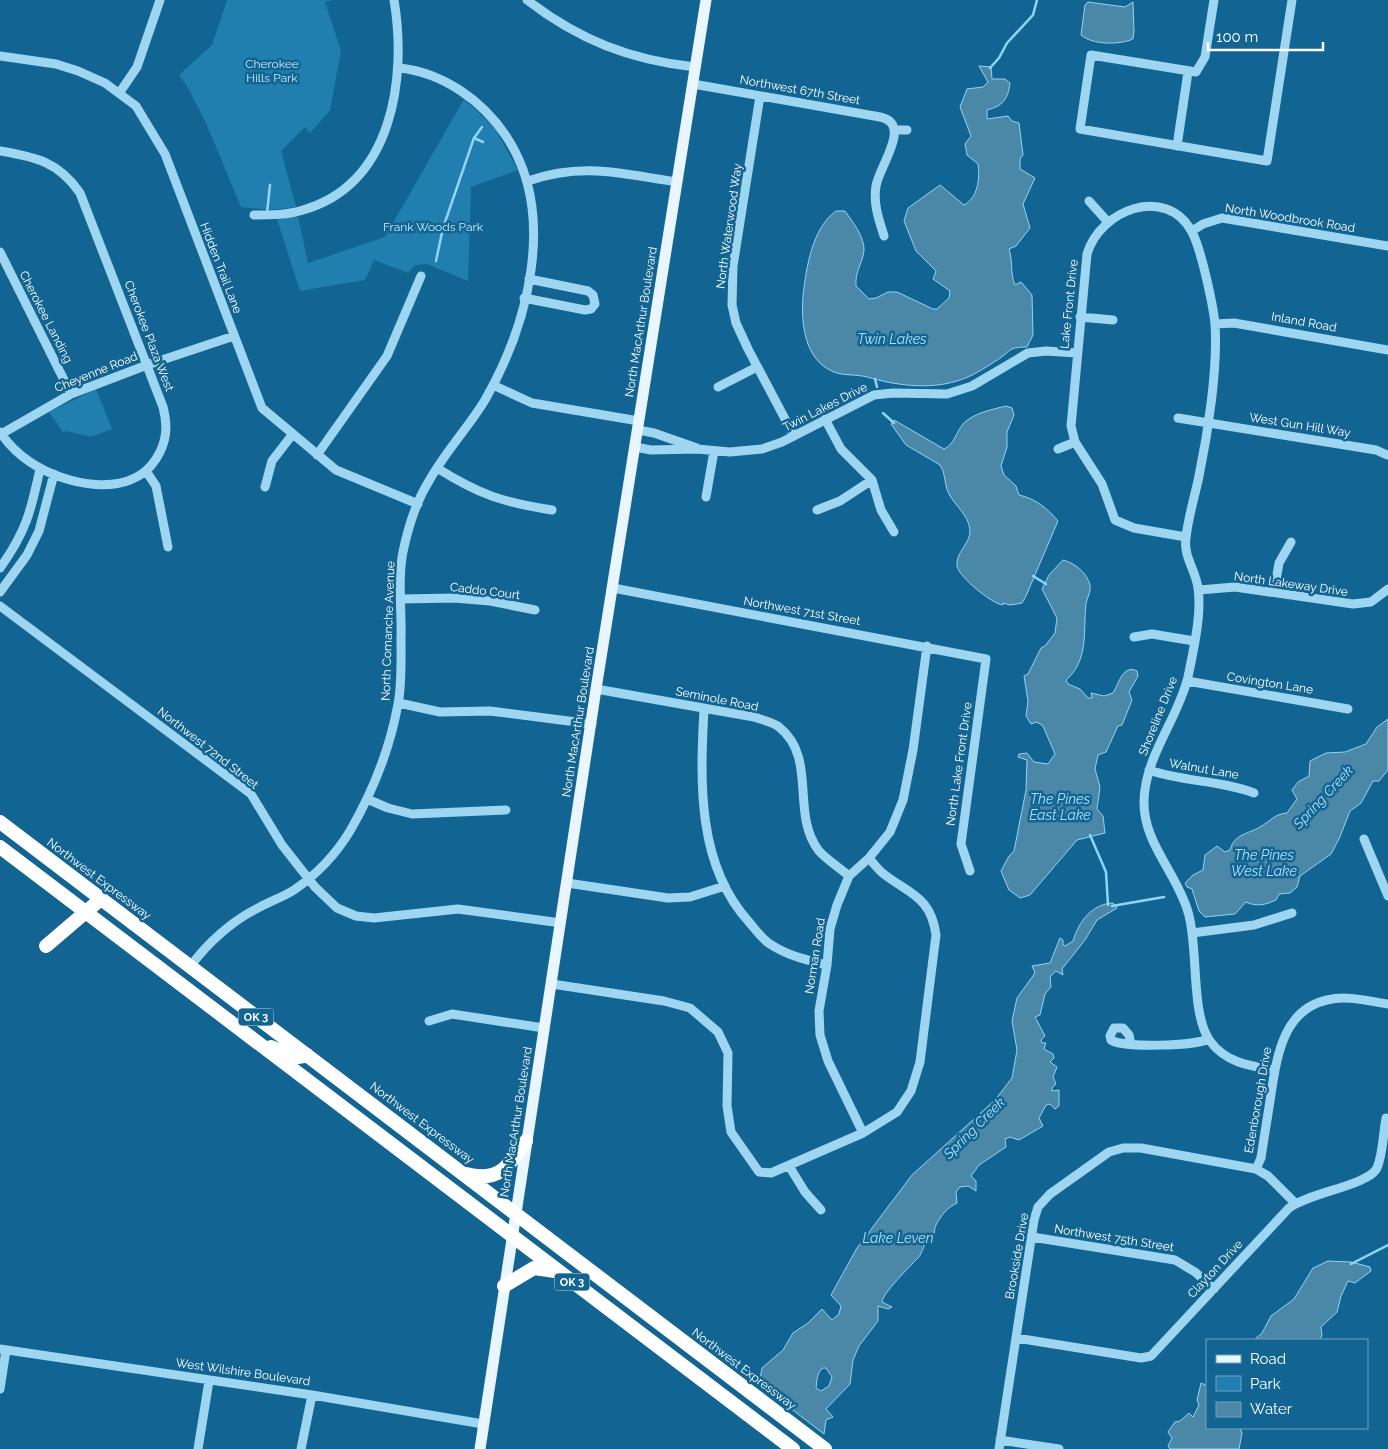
<svg xmlns="http://www.w3.org/2000/svg" width="1388" height="1449" font-family="Raleway,sans-serif">
	<style>
		.green { fill: #207faf }
		.water { fill: #4b87a6; stroke: #90d5f6; fill-rule: evenodd }
		.lines { fill: none; stroke-linecap: round; stroke-linejoin: round }
		.stream { stroke: #90d5f6; stroke-width: 2.5 }
		.minor { stroke: #9ed6f2; stroke-width: 9 }
		.major { stroke: #e9f6ff; stroke-width: 11 }
		.highway { stroke: #fff; stroke-width: 14 }
		.labels { text-anchor: middle; dominant-baseline: central; stroke-width: 5; stroke-linejoin: round; paint-order: stroke }
		.shield { fill: #126592; stroke: #b8d1de; stroke-width: 1 }
		.shield-label { font-size: 11px; font-weight: bold; fill: #fff }
		.park-label { font-size: 12px; fill: #c5ebfd; stroke: #126592 }
		.street-label { font-size: 12px; fill: #fff; stroke: #126592 }
		.water-label { font-size: 14px; font-style: italic; fill: #aee1f9; stroke: #126592 }
	</style>
	<rect width="100%" height="100%" fill="#126592"/>
	<path class="green" d="M227 0H333L325 2 341 51 330 110 310 133 305 127 281 151 296 207 272 210 241 207 206 123 187 86 179 75 212 45Z
		M464 99 494 127 518 170 471 187 468 281 427 264 415 265 408 273 374 260 365 280 300 291 277 219 298 217 308 263 385 237Z
		M96 389 112 429 91 437 67 431 63 432 49 412Z"/>
	<path class="water" d="M1088 2 1125 7 1133 2 1134 31 1133 39C1120 45 1092 45 1081 35L1085 5Z
		M979 66 991 67 992 79H1005L1010 83C1008 99 1003 106 987 110V119L1008 116 1012 121 1019 123 1023 155 1020 159V169L1035 178 1023 204 1030 228 1016 246 1009 249C1013 262 1010 273 1015 285L1021 282 1032 295 1033 335 1027 347C1022 347 1016 347 1012 349 1009 350 1006 354 1003 356 990 365 972 377 957 381 927 390 895 385 867 377 856 374 844 376 834 372 804 360 801 323 803 296 806 269 812 228 836 211H845C852 221 865 237 864 251 862 265 855 270 856 286L869 299 876 298 888 292H897L933 309H937L949 298 950 291 933 279 936 271 916 251 904 221 908 208 940 185 964 205C978 198 980 178 978 164L967 155 965 144 971 136 960 107 967 89 983 87 988 82Z
		M1006 406 1012 408 1014 415 1007 432V447L1001 466 1004 475 1016 486 1019 495C1036 499 1047 508 1058 521L1026 596 1022 603 1010 605 1003 603V605C992 604 959 577 957 566 955 553 971 543 970 530 968 514 956 507 949 494 944 485 946 474 940 465L906 445 891 424 894 420 944 449C954 445 956 432 963 424 973 413 994 409 1006 406Z
		M1063 560C1075 563 1087 573 1090 585 1091 592 1087 598 1086 604 1083 632 1089 660 1066 680L1068 684 1080 689 1088 698H1092L1091 693 1104 696 1113 693C1119 683 1123 664 1137 671L1138 676 1129 692 1132 700 1122 725 1118 726 1106 752 1098 755 1095 769 1100 787 1097 809 1103 816 1105 833 1077 840 1030 895 1020 898 1009 890 1001 871 1009 856 1014 851 1026 790 1027 760 1018 757 1019 754 1027 753 1034 762 1048 764 1055 754 1043 726 1037 722 1031 724 1026 716 1028 701 1024 676 1028 674 1041 648 1045 646 1055 633 1057 618 1042 589 1049 575Z
		M1388 719V770L1379 781H1373L1361 803 1350 811 1339 839 1331 854 1300 876 1297 887 1290 893 1279 894 1276 900C1265 905 1257 907 1246 902L1235 914 1205 917 1199 911 1192 889 1187 887 1185 883 1193 875 1203 870 1205 855 1217 846 1225 852 1230 850C1234 834 1248 834 1260 827 1271 821 1274 814 1287 813L1297 799 1292 790 1298 782 1309 776 1310 761 1326 753 1345 752 1366 744 1377 727Z
		M1113 903 1117 908 1097 920 1085 940 1062 969 1063 975 1056 971 1050 977 1051 987 1045 994 1040 1015 1035 1017 1045 1036 1041 1040 1042 1043H1046L1044 1049 1053 1054 1054 1058 1050 1062 1057 1067 1053 1077 1056 1084 1052 1088V1091L1059 1090V1106L1055 1109 1050 1104 1046 1105 1039 1118 1043 1126 1019 1140 1010 1137 1005 1139 1006 1147 979 1165 971 1176 976 1181V1191L968 1186 960 1187 956 1192 957 1203C948 1207 941 1215 936 1225 934 1229 935 1235 931 1239 930 1241 927 1242 925 1244 923 1248 921 1255 918 1258 911 1265 882 1294 882 1302L892 1307 888 1309 878 1306V1321L859 1346 853 1360 850 1384 826 1409 833 1417 826 1420 824 1434 759 1384 762 1368 783 1350 793 1333 808 1323 822 1309 832 1320 839 1314 841 1306 831 1295 857 1248 912 1175 995 1100 1012 1078 1017 1050 1012 1021 1017 998 1035 973 1032 966 1050 963 1060 938 1063 940V945L1065 946 1073 941C1079 921 1092 904 1113 903ZM823 1368H826L832 1377 829 1386 821 1391 816 1388C817 1380 817 1372 823 1368Z
		M1328 1261 1351 1262 1370 1267 1371 1271 1355 1283 1348 1281 1341 1296 1337 1312 1321 1327 1322 1336 1319 1340H1254L1262 1333 1271 1316 1294 1299 1313 1268Z
		M1201 1383 1207 1386V1428H1240L1242 1433 1239 1449H1170L1168 1446 1172 1438 1168 1432 1175 1422 1180 1421 1189 1413 1193 1417 1199 1405 1197 1400Z"/>
	<g class="lines">
		<path class="stream" d="M990 68 999 58 1007 43 1033 15 1037 0
			M474 138 483 142
			M267 213 270 185
			M436 261 443 228 474 138 482 127
			M875 379 877 387
			M883 413 894 423
			M1033 576 1046 584
			M1090 835 1106 872 1108 905
			M1112 906 1164 897
			M1351 1264 1388 1245"/>
		<path class="minor" d="M527 0C579 40 630 60 695 67
			M1214 0 1205 57 1196 72 1091 55 1080 129 1267 161 1292 0
			M0 56 56 64 78 71 105 83 136 106 165 154 262 408 336 470 418 504
			M693 84 880 117C913 124 879 166 876 186 873 204 879 220 884 236
			M120 92 137 67 160 0
			M760 96 733 266 732 305 736 323 748 349 794 436
			M896 130H907
			M1177 146 1188 72
			M0 151C36 157 59 162 80 193L163 407C168 426 167 442 156 459 130 500 64 485 30 462 18 454 8 444 0 432
			M528 181C584 162 621 174 677 182
			M1089 201 1107 221
			M254 215C271 215 288 215 303 210 393 184 407 78 394 0
			M1192 231 1203 224 1222 218 1388 246
			M0 252 71 394
			M524 298 585 310 591 309 595 304 593 295 588 291 529 279
			M1080 317 1113 320
			M1215 324 1234 323 1388 350
			M493 385 532 403 639 421
			M718 387 757 367
			M1178 418 1376 450 1387 455
			M825 419 841 449 872 480 881 510 894 532
			M638 430 654 433 697 448
			M1 434 71 394 147 365 234 336
			M635 447 651 450 697 449 730 452 762 449 782 442 874 395 893 393 947 394 972 386 1028 353 1046 351 1077 353
			M1058 449 1075 442
			M317 455 387 356 421 276
			M437 468C480 495 502 502 552 510
			M146 471 156 486 168 547
			M265 487 272 461 292 435
			M706 497 714 451
			M817 510 840 501 872 480
			M1186 537 1134 528 1115 520 1102 484 1075 442 1071 426 1087 254C1100 210 1166 184 1192 232 1201 249 1213 304 1215 324 1218 367 1208 433 1199 476 1195 496 1188 517 1186 538 1183 556 1196 571 1198 588 1202 614 1193 652 1188 677 1178 719 1145 756 1144 801 1143 843 1177 873 1188 912 1199 947 1190 1013 1210 1041 1226 1063 1250 1066 1275 1070
			M0 568C26 532 31 511 40 469
			M613 588 986 659 961 844 970 871
			M1199 590 1235 587 1353 604 1371 602 1388 589
			M0 592 27 555 39 531 54 474
			M1274 592 1279 563 1291 542
			M402 599 454 598 490 601 535 610
			M0 606 251 794 282 845 315 887 337 908 356 916 374 918 458 909 561 923
			M1134 637 1152 634 1194 641
			M1187 681 1348 709
			M596 689 754 717C762 720 773 722 779 727 818 758 790 814 819 851 827 860 840 868 849 876
			M399 703 440 712 490 711 592 724
			M704 709C700 782 697 865 749 922 755 929 762 939 770 944 788 956 807 960 827 965
			M1149 770C1183 782 1220 780 1254 793
			M367 799 388 808 412 814 506 810
			M1364 839 1388 896
			M567 883 668 898 690 897 725 886
			M1192 933 1254 925 1292 913
			M190 967C207 943 233 920 260 907 271 901 283 897 294 890 316 875 336 854 350 831 372 793 390 748 398 704 402 684 401 660 401 639 402 610 397 576 404 547 409 525 417 500 429 481 445 452 468 428 485 400 528 325 558 214 506 136 482 100 443 73 400 68
			M552 984 664 1001 690 1008 718 1032 728 1053 727 1106 731 1132 759 1172 771 1173 863 1133 897 1112 911 1091 920 1062 936 935C931 898 912 895 885 875 879 871 874 864 869 858
			M429 1021 452 1014 544 1028
			M1131 1044 1129 1035 1123 1028H1114L1110 1036 1111 1040C1122 1048 1196 1046 1208 1039
			M863 1133 828 1061 820 1035 819 1011 827 965 830 929 837 905 849 876 869 858 890 832 903 800 913 750 927 646
			M789 1166 805 1192 821 1210
			M1256 1169 1261 1158C1264 1137 1268 1115 1271 1094 1277 1056 1283 1010 1327 1000 1347 995 1368 1001 1388 1004
			M1032 1237 1175 1260 1195 1272 1214 1289
			M1016 1338 1141 1358 1151 1356 1289 1208C1308 1193 1369 1185 1377 1168 1383 1154 1383 1134 1386 1118
			M0 1349 312 1395 483 1424
			M0 1389 6 1350
			M1000 1440 1059 1449
			M198 1449 209 1381
			M301 1449 312 1395
			M999 1449 1034 1220 1038 1207 1050 1194 1109 1152 1123 1148H1141L1256 1169 1268 1176 1295 1203"/>
		<path class="major" d="M480 1449 596 689 706 0"/>
		<path class="highway" d="M0 822 825 1449
			M0 847 793 1449
			M46 946 101 899
			M271 1047C283 1052 295 1061 307 1055
			M466 1174C500 1183 508 1166 526 1141
			M504 1286 534 1268 555 1271"/>
	</g>
	<g class="labels">
		<g class="shield">
			<rect x="238.5" y="1008.5" width="35" height="17" rx="4"/>
			<rect x="554.5" y="1273.5" width="35" height="17" rx="4"/>
		</g>
		<g class="shield-label">
			<text x="256" y="1017">OK 3</text>
			<text x="572" y="1282">OK 3</text>
		</g>
		<g class="park-label">
			<text x="272" y="64">Cherokee<tspan x="272" dy="14">Hills Park</tspan></text>
			<text x="433" y="227">Frank Woods Park</text>
		</g>
		<g class="street-label">
			<text transform="translate(800 90) rotate(10)">Northwest 67th Street</text>
			<text transform="translate(1290 218) rotate(9)">North Woodbrook Road</text>
			<text transform="translate(729 226) rotate(-82)">North Waterwood Way</text>
			<text transform="translate(221 268) rotate(69)">Hidden Trail Lane</text>
			<text transform="translate(1069 304) rotate(-84)">Lake Front Drive</text>
			<text transform="translate(46 317) rotate(63)">Cherokee Landing</text>
			<text transform="translate(641 322) rotate(-81)">North MacArthur Boulevard</text>
			<text transform="translate(1304 322) rotate(10)">Inland Road</text>
			<text transform="translate(149 336) rotate(69)">Cherokee Plaza West</text>
			<text transform="translate(96 372) rotate(-22)">Cheyenne Road</text>
			<text transform="translate(825 407) rotate(-27)">Twin Lakes Drive</text>
			<text transform="translate(1300 425) rotate(9)">West Gun Hill Way</text>
			<text transform="translate(1291 584) rotate(8)">North Lakeway Drive</text>
			<text transform="translate(485 591) rotate(7)">Caddo Court</text>
			<text transform="translate(802 611) rotate(10)">Northwest 71st Street</text>
			<text transform="translate(388 631) rotate(-88)">North Comanche Avenue</text>
			<text transform="translate(1270 683) rotate(9)">Covington Lane</text>
			<text transform="translate(717 699) rotate(11)">Seminole Road</text>
			<text transform="translate(1158 716) rotate(-68)">Shoreline Drive</text>
			<text transform="translate(578 722) rotate(-81)">North MacArthur Boulevard</text>
			<text transform="translate(208 748) rotate(38)">Northwest 72nd Street</text>
			<text transform="translate(959 764) rotate(-82)">North Lake Front Drive</text>
			<text transform="translate(1204 769) rotate(10)">Walnut Lane</text>
			<text transform="translate(99 879) rotate(37)">Northwest Expressway</text>
			<text transform="translate(815 956) rotate(-81)">Norman Road</text>
			<text transform="translate(1258 1100) rotate(-80)">Edenborough Drive</text>
			<text transform="translate(516 1122) rotate(-81)">North MacArthur Boulevard</text>
			<text transform="translate(422 1123) rotate(37)">Northwest Expressway</text>
			<text transform="translate(1114 1238) rotate(9)">Northwest 75th Street</text>
			<text transform="translate(1017 1256) rotate(-80)">Brookside Drive</text>
			<text transform="translate(1215 1269) rotate(-47)">Clayton Drive</text>
			<text transform="translate(744 1369) rotate(37)">Northwest Expressway</text>
			<text transform="translate(243 1372) rotate(8)">West Wilshire Boulevard</text>
		</g>
		<g class="water-label">
			<text x="892" y="339">Twin Lakes</text>
			<text transform="translate(1323 797) rotate(-47)">Spring Creek</text>
			<text x="1060" y="799">The Pines<tspan x="1060" dy="16">East Lake</tspan></text>
			<text x="1264" y="855">The Pines<tspan x="1264" dy="16">West Lake</tspan></text>
			<text transform="translate(974 1128) rotate(-45)">Spring Creek</text>
			<text x="898" y="1238">Lake Leven</text>
		</g>
	</g>
	<rect x="1206" y="1339" width="162" height="90" fill="#126592" stroke="#71a3be"/>
	<rect x="1216" y="1355" width="25" height="8" fill="#e9f6ff" stroke="#71a3be"/>
	<text x="1250" y="1364" font-size="15" fill="#ffffff">Road</text>
	<rect x="1216" y="1376" width="25" height="15" fill="#207faf" stroke="#71a3be"/>
	<text x="1250" y="1389" font-size="15" fill="#ffffff">Park</text>
	<rect x="1216" y="1402" width="25" height="15" fill="#4b87a6" stroke="#71a3be"/>
	<text x="1250" y="1414" font-size="15" fill="#ffffff">Water</text>
	<path d="M1208 42v8h115v-8" fill="none" stroke="#ffffff" stroke-width="2.5"/>
	<text x="1216" y="42" font-size="15" fill="#ffffff" stroke="#126592" stroke-width="4" paint-order="stroke">100 m</text>
</svg>
